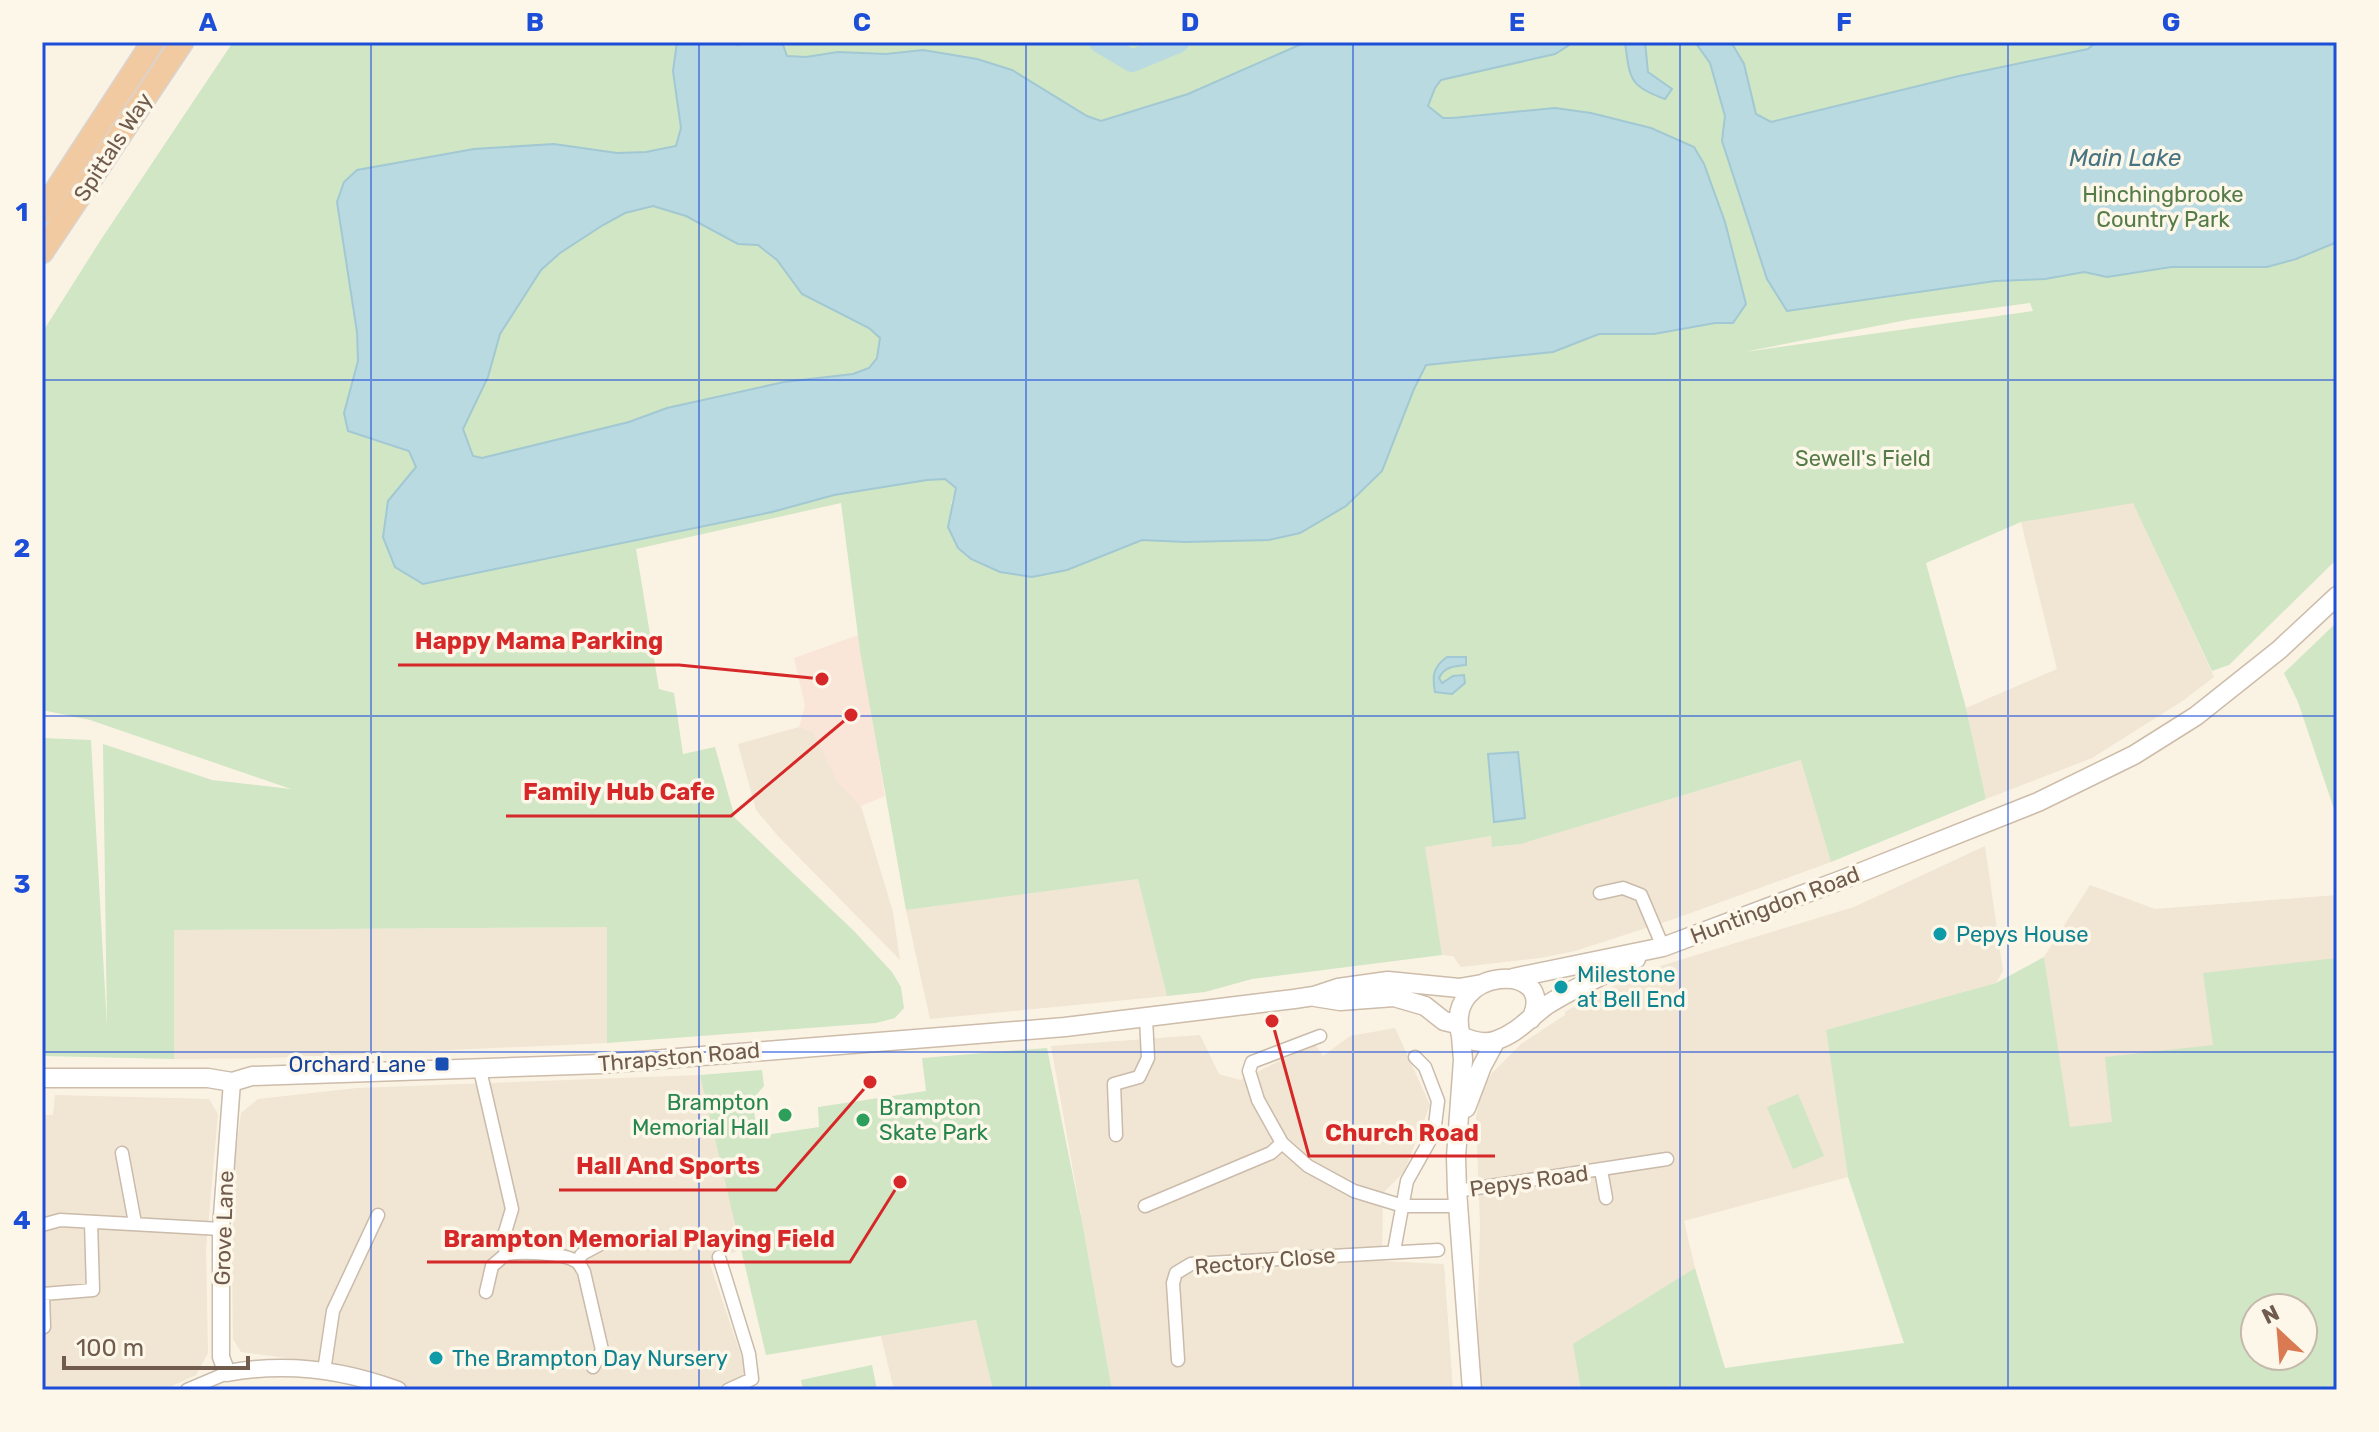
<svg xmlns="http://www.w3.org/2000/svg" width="2379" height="1432" font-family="Rubik,sans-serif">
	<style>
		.residential { fill: #f1e5d3 }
		.commercial { fill: #fae5d9 }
		.green { fill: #d0e6c4; fill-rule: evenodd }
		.water { fill: #badae2; stroke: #a1c8d3; stroke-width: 2; fill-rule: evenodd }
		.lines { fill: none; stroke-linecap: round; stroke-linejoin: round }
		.river { stroke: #badae2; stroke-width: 22 }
		.minor-casing { stroke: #cabbab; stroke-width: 15 }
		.tertiary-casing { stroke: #cabbab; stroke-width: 19 }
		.secondary-casing { stroke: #cdbcaa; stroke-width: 21 }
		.trunk-casing { stroke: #dad4d0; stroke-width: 25 }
		.minor { stroke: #fff; stroke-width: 12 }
		.tertiary { stroke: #fff; stroke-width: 16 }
		.secondary { stroke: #fff; stroke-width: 18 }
		.trunk { stroke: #f2caa1; stroke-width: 22 }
		.grid { fill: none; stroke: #1d4ed8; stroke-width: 2; stroke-opacity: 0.55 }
		.culture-dot { fill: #0f9aa8; stroke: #fdf7ea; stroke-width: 3 }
		.transit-dot { fill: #1a4fb4; stroke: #fdf7ea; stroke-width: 3 }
		.leisure-dot { fill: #2e9e5b; stroke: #fdf7ea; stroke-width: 3 }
		.labels { text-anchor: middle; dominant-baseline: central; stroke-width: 7; stroke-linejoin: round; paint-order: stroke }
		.street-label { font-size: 22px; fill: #705b4c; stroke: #fdf7ea }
		.park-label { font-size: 22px; fill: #547b48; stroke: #fdf7ea }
		.culture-label { font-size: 22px; fill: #0d838f; stroke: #fdf7ea; text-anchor: start }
		.transit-label { font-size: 22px; fill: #164399; stroke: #fdf7ea; text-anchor: end }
		.leisure-label { font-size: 22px; fill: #27864d; stroke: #fdf7ea; text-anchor: end }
		.water-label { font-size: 24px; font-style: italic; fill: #477482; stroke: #fdf7ea }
		.leader { fill: none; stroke: #d62828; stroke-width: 3 }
		.callout-dot { fill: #d62828; stroke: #fdf7ea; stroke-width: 3 }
		.callout-label { font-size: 24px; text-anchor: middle; font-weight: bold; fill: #d62828; stroke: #fdf7ea; stroke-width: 7; stroke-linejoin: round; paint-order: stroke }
		.neatline { fill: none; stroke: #1d4ed8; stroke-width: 3 }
		.grid-label { font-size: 26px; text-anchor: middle; font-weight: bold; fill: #1d4ed8 }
	</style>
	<rect width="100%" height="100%" fill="#faf3e4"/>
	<path class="residential" d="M2133 502 2214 677 2184 700 2092 758 1986 799 1966 708 2057 669 2021 522Z
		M799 727 813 731 837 781 861 806 893 912 900 960 778 836 756 810 738 744Z
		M1802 760 1831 862 1674 919 1575 951 1540 958 1461 967 1453 956 1442 955 1424 847 1492 836 1493 847 1521 844Z
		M1985 846 2003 971 1996 983 1826 1030 1848 1177 1684 1221 1695 1268 1574 1344 1581 1390H1481L1477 1347 1480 1225 1476 1117 1482 1091 1492 1073 1521 1044 1565 1015V1012L1597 993 1660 966 1854 907Z
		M1138 879 1167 996 930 1019 906 910Z
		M2090 885 2155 909 2337 895V1277L2097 1314 2044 957Z
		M607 927V1043L268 1058 174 1059 173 930Z
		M1395 1028 1430 1105 1404 1172 1383 1193 1382 1261 1444 1264 1453 1390H1112L1051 1046 1200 1035 1219 1074 1240 1080 1315 1044 1323 1056 1350 1036Z
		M700 1075 743 1249 709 1261 747 1373 756 1390H411L332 1364 241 1352 233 1339 232 1259 235 1159 241 1113 258 1099 357 1088Z
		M55 1095 209 1099 218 1114 206 1249 208 1353 196 1375 163 1390H42V1115H53Z
		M976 1320 993 1390H894L881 1336Z"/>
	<path class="commercial" d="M858 635 885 796 861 806 837 781 813 732 799 727 805 706 794 658Z"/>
	<path class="green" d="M233 42H677L673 71 681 128 676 146 646 152 617 153 554 144 357 332 358 361 344 413 408 450 416 467 388 501 704 525 772 512 834 495 927 480 945 479 956 488 951 504 1067 570 1142 540 1185 542 1382 471 1414 389 1426 365 1552 352 1599 334H1654L1717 323 1684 144 1651 128 1591 113 1555 108 1443 118 1428 106 1435 88 1441 80 1574 42H2337V559L2229 665 2212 671 2133 503 2021 522 1926 563 1966 708 1986 799 1831 862 1801 760 1521 844 1492 847 1491 836 1425 847 1442 955 1252 979 1205 992 1167 996 1138 879 906 910 860 651 841 503 636 549 659 689 674 693 683 754 715 747 735 818 854 931 892 972 901 987 904 1008 895 1018 876 1023 607 1043V927L174 930V1059L42 1056V738L91 740 107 1027 103 744 212 780 291 789 90 720 42 710V333L100 241ZM2030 303 2033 311 1744 352 1912 319Z
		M782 42H1306L1188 94 1101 121 1088 116 1012 70 977 59 923 50 886 54 838 52 806 57 787 56Z
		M653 206 686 216 738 244 758 245 777 260 802 294 869 328 880 338 877 358 869 368 853 374 784 382 667 408 629 422 482 458 473 456 463 429 488 377 500 334 541 270 560 253 603 225 625 213Z
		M2337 622V818L2298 702 2284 673Z
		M2044 957 2070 1127 2112 1122 2105 1057 2213 1045 2203 973 2337 958V1390H1581L1573 1344 1695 1268 1725 1368 1904 1343 1848 1177 1826 1030 1996 983ZM2303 1308V1356H2255V1308Z
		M1047 1048 1082 1221 1112 1390H993L976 1320 766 1355 700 1075 762 1070 764 1086 752 1100 758 1136 819 1127 818 1107 926 1091 922 1058Z
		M1798 1094 1824 1156 1793 1169 1767 1107Z
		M872 1365 877 1390H803L801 1380Z"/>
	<path class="water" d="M677 42H736L738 45 745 42H782L787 56 806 57 838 52 886 54 923 50 977 59 1012 70 1087 116 1101 121 1188 94 1306 42H1574L1555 54 1441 80 1435 88 1428 106 1443 118H1452L1555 108 1591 113 1651 128 1694 147 1704 164 1725 222 1746 304 1733 323H1715L1654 334H1599L1553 352 1426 365 1414 389 1382 471 1346 506 1300 533 1269 540 1185 542 1142 540 1067 570 1032 577 1000 572 971 559 958 548 948 527 956 488 945 479 927 480 834 495 772 512 423 584 395 567 383 537 388 501 416 467 409 451 348 431 344 413 358 361 357 332 337 202 344 182 357 170 474 149 554 144 617 153 646 152 676 146 681 128 673 71ZM653 206 686 216 738 244 758 245 777 260 802 294 869 328 880 338 877 358 869 368 853 374 784 382 667 408 629 422 482 458 473 456 463 429 488 377 500 334 541 270 560 253 603 225 625 213Z
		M1625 42H1645L1648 72 1672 89 1665 99C1628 86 1630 78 1625 42Z
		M1695 42H1731L1744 64 1756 114 1771 122 1959 76 2088 49 2096 42H2337V242L2296 259 2267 267H2171L2107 277 2084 272 2045 279 1995 281 1787 311 1767 279 1722 141 1725 116 1710 63Z
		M1447 657H1466V665C1454 666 1444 667 1439 678L1442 683 1453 676 1464 675 1465 683 1452 694 1435 692C1432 676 1433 667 1447 657Z
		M1518 752 1525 818 1494 822 1488 754Z"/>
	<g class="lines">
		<path class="river" d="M1100 42 1132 61 1178 42"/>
		<defs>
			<path id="minor" d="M1600 893 1623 888 1641 895 1663 947
				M1320 1036 1252 1062 1249 1071 1258 1100 1282 1143 1308 1166 1354 1191 1403 1206H1459
				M480 1070 512 1209 503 1239 506 1254C522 1252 564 1252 577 1262 580 1264 582 1269 584 1272L602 1350 593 1367
				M1116 1135 1114 1084 1139 1077 1148 1058 1146 1018
				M122 1153 135 1223
				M1601 1170 1606 1198
				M1457 1191 1667 1159
				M1145 1206 1271 1153 1282 1143
				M42 1225 60 1220 221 1229
				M1394 1251 1407 1181 1434 1133 1438 1101 1425 1067 1415 1057
				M719 1257 749 1354 752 1379 728 1390
				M577 1262 582 1254 612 1238
				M486 1292 492 1266 506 1254
				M44 1327 43 1294 93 1290 91 1222
				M1178 1360 1173 1283 1176 1273 1191 1264 1438 1250
				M324 1371 333 1311 378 1215
				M187 1390 227 1373"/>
			<path id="tertiary" d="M232 1082 221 1229V1357L227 1373C286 1362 342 1369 398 1390"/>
			<path id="secondary" d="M1513 978 1663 947 1844 879 2038 802 2134 755 2196 716 2279 650 2337 596
				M1315 997 1340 1001 1394 997 1425 1006 1444 1021 1457 1024
				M1531 1019C1560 960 1441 966 1461 1036 1472 1041 1485 1045 1497 1040 1518 1033 1530 1017 1547 1005 1575 987 1606 974 1636 959
				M1461 1036 1463 1060 1456 1157 1457 1191 1472 1390
				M42 1078H208L232 1082 252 1076 602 1064 1065 1027 1294 999 1314 996 1338 988 1388 981 1459 988 1482 984
				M1466 1108 1482 1066 1495 1042"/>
			<path id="trunk" d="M42 212 153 42
				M42 252 182 42"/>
		</defs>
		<use href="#minor" class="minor-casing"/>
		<use href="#tertiary" class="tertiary-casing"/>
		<use href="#secondary" class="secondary-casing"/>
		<use href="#trunk" class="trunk-casing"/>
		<use href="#minor" class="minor"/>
		<use href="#tertiary" class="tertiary"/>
		<use href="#secondary" class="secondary"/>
		<use href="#trunk" class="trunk"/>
	</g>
	<path class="grid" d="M371 42V1390M699 42V1390M1026 42V1390M1353 42V1390M1680 42V1390M2008 42V1390M42 380H2337M42 716H2337M42 1052H2337"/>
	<g class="culture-dot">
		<circle cx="1940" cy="934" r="8"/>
		<circle cx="1561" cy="987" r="8"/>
		<circle cx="436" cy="1358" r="8"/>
	</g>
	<rect class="transit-dot" x="434" y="1056" width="16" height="16" rx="4"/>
	<g class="leisure-dot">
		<circle cx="785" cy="1115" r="8"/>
		<circle cx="863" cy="1120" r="8"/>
	</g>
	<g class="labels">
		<g class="street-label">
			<text transform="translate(113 147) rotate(-57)">Spittals Way</text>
			<text transform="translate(1775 905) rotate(-21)">Huntingdon Road</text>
			<text transform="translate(679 1057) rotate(-5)">Thrapston Road</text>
			<text transform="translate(1529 1181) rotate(-8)">Pepys Road</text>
			<text transform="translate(224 1228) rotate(-88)">Grove Lane</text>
			<text transform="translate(1265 1261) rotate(-5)">Rectory Close</text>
		</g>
		<g class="park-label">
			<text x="2163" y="194">Hinchingbrooke<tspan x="2163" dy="25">Country Park</tspan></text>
			<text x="1863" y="458">Sewell's Field</text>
		</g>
		<g class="culture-label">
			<text x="1956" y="934">Pepys House</text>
			<text x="1577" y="974">Milestone<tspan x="1577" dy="25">at Bell End</tspan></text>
			<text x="452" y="1358">The Brampton Day Nursery</text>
		</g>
		<g class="transit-label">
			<text x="426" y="1064">Orchard Lane</text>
		</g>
		<g class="leisure-label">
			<text x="769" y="1102">Brampton<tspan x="769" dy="25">Memorial Hall</tspan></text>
			<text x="879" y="1107" text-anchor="start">Brampton<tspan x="879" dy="25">Skate Park</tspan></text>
		</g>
		<g class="water-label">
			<text x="2125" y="158">Main Lake</text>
		</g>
	</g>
	<path class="leader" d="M822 679L679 665H398M851 715L731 816H506M1272 1021L1309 1156H1495M870 1082L776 1190H559M900 1182L850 1262H427"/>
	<g class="callout-dot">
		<circle cx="822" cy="679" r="8"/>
		<circle cx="851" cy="715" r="8"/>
		<circle cx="1272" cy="1021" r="8"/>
		<circle cx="870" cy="1082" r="8"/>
		<circle cx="900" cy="1182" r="8"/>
	</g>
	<g class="callout-label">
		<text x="539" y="649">Happy Mama Parking</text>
		<text x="619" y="800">Family Hub Cafe</text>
		<text x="1402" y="1141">Church Road</text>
		<text x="668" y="1174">Hall And Sports</text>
		<text x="639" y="1247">Brampton Memorial Playing Field</text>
	</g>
	<rect width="2379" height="1432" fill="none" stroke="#fdf7ea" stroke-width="88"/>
	<g transform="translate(2279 1332) rotate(334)"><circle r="38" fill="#fdf7ea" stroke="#c5b9ab" stroke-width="2"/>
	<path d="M0-6L14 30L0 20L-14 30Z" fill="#da7a53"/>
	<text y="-12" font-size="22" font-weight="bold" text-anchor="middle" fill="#705b4c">N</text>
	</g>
	<path d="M64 1356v12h184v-12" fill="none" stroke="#705b4c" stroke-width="4"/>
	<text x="76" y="1356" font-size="24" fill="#705b4c" stroke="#fdf7ea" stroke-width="6" paint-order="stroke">100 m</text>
	<rect x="44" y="44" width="2291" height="1344" class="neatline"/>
	<g class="grid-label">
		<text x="208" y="31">A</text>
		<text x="535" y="31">B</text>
		<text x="862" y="31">C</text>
		<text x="1190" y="31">D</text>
		<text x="1517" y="31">E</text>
		<text x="1844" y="31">F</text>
		<text x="2171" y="31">G</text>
		<text x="22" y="221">1</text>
		<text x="22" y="557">2</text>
		<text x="22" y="893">3</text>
		<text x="22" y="1229">4</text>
	</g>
</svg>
